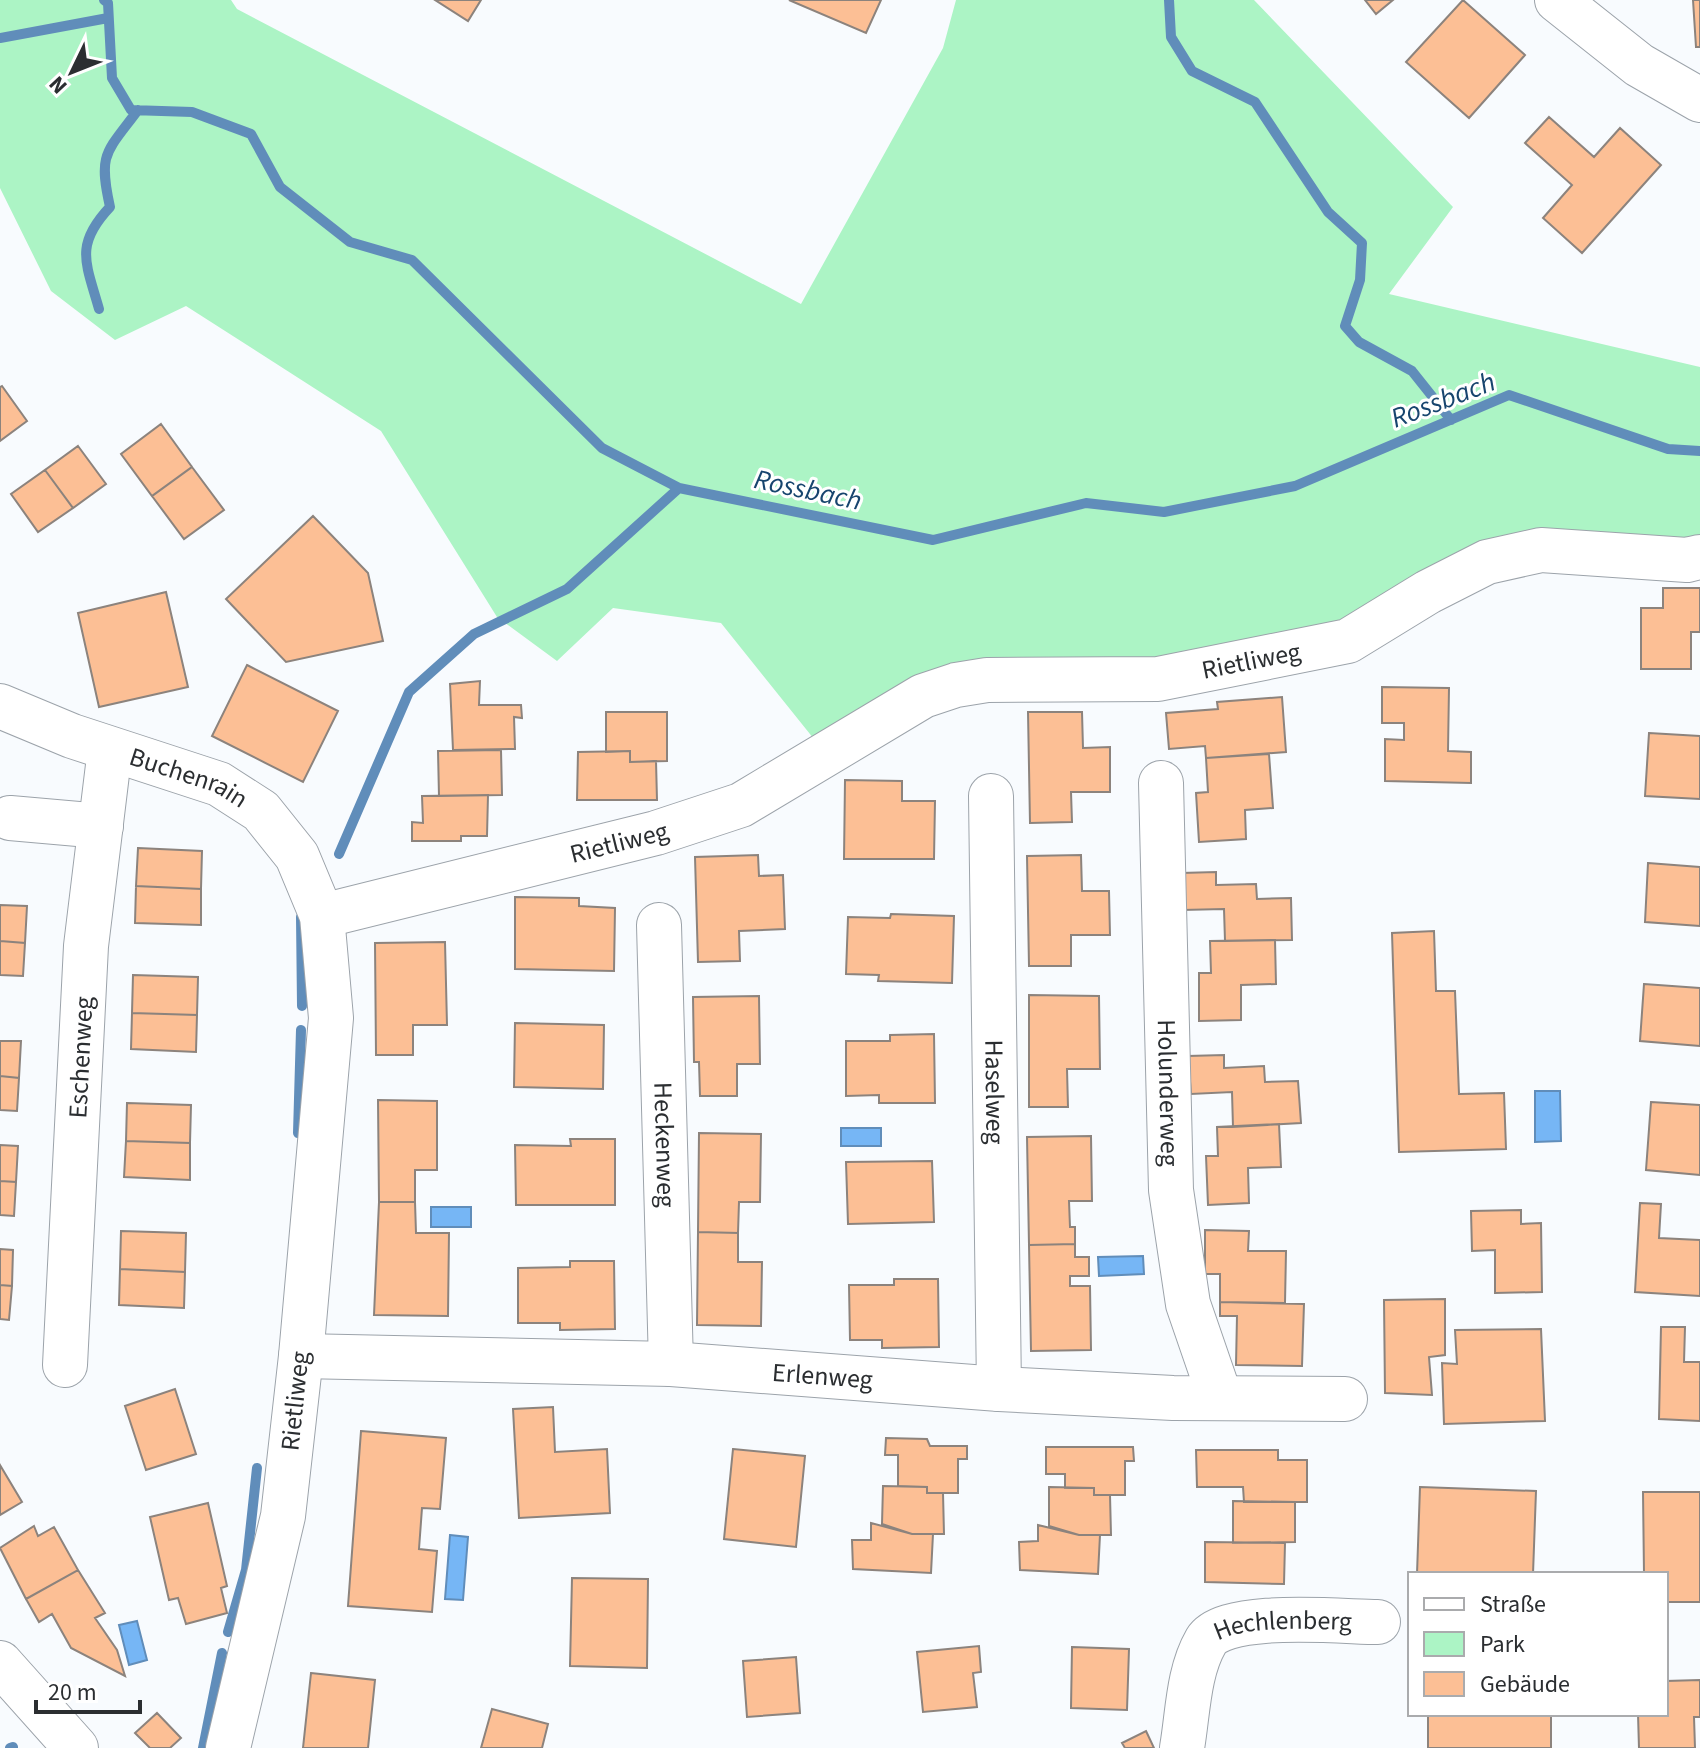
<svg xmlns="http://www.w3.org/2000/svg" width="1700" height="1748" font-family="'Source Sans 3',sans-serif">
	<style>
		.green { fill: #acf4c5 }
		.water { fill: #76b6f5; stroke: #608dba; stroke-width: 2 }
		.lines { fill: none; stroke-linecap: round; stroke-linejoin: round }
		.stream { stroke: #608dba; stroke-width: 10 }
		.building { fill: #fcbf95; stroke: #8c837d; stroke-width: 2 }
		.minor-casing { stroke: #9ca3aa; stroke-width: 46 }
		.major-casing { stroke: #9ca3aa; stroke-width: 46 }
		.minor { stroke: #fff; stroke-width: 44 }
		.major { stroke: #fff; stroke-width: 44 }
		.labels { text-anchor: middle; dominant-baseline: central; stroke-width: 6; stroke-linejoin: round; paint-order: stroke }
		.street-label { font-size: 26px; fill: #2b2e31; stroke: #fff }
		.water-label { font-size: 28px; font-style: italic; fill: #17456e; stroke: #fff }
	</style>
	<rect width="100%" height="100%" fill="#f8fbfe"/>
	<path class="green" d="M0 0H231L237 9 801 304 943 48 956 0H1254L1453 207 1389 294 1700 367V557L1541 550 1348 641 987 680 826 754 721 623 613 608 557 661 497 617 381 431 186 306 115 340 51 291 0 188Z"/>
	<path class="water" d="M1535 1091H1560L1561 1141 1535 1142Z
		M841 1128H881V1146H841Z
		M431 1207H471V1227H431Z
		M1143 1256 1144 1274 1099 1276 1098 1257Z
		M450 1535 468 1537 463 1600 445 1599Z
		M137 1621 147 1660 129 1665 119 1625Z"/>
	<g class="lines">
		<path class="stream" d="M104 0 108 3 112 78 131 110 192 112 251 134 280 187 350 242 412 260 602 448 679 488 933 540 1086 503 1164 512 1295 486 1509 395 1668 449 1700 451
			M1169 0 1171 37 1192 71 1255 102 1328 212 1362 243 1360 280 1345 326 1359 342 1412 371 1451 420
			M0 38 108 18
			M99 309C86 263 74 245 110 207 98 153 106 153 138 110
			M339 854 409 692 474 634 567 589 679 488
			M301 917 302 1006
			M298 1133 301 1030
			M228 1632 246 1570 257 1468
			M10 1748 13 1747
			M203 1748 222 1653"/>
	</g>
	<path class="building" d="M435 0H481L468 21Z
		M789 0H881L866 33Z
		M1365 0H1393L1376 14Z
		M1463 0 1525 55 1469 118 1406 62Z
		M1693 0H1700V47H1696Z
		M1549 117 1594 157 1620 128 1661 165 1582 253 1543 218 1572 185 1525 143Z
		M2 386 27 421 0 441V387Z
		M161 424 192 467 152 496 121 454Z
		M78 446 106 484 73 508 45 470Z
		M192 467 224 510 184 539 152 496Z
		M45 470 73 508 38 532 11 494Z
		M313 516 368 573 383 641 286 662 226 599Z
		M1663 588H1700V632H1691V669H1641V608H1663Z
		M166 592 188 687 99 707 78 613Z
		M247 665 338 711 303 782 212 736Z
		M480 681 479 705H521L522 718 514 717 515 749 453 750 450 684Z
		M1382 687 1449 688 1448 751 1471 752V783L1385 781V739L1404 740V723H1382Z
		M1282 697 1286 752 1206 758 1205 746 1169 749 1166 713 1218 709 1217 702Z
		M606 712H667V761L630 762V751L606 752Z
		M1028 712H1082L1083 748 1110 747V792H1071L1072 822 1030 823Z
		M1649 733 1700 736V799L1645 796Z
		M501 750 502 795 439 796 438 751Z
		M630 751V762L656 761 657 800H577L578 752Z
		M1269 754 1273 808 1245 810 1246 839 1199 842 1196 793 1208 792 1206 758Z
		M845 780 902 781V801H935L934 859H844Z
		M488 795 487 836H461V841H412V822L423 823 422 796Z
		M138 848 202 851 201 889 136 886Z
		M758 855 759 876 783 875 785 929 739 931 740 961 698 962 695 857Z
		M1081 855 1082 891H1109L1110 935H1071V966H1029L1027 856Z
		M1648 863 1700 867V926L1645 922Z
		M1216 872V885L1256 884 1257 899 1291 898 1292 940 1225 941 1224 909 1182 910 1181 873Z
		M136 886 201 889V925L135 923Z
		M515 897 579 898V906L615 908 614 971 515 969Z
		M0 905 27 906 25 943 0 941Z
		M891 914 954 916 952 983 878 981 879 975 846 974 848 917 890 918Z
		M1434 931 1436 991H1455L1459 1094 1504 1093 1506 1149 1399 1152 1392 933Z
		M1275 940 1276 984 1241 985V1020L1199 1021V973H1211L1210 941Z
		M0 941 25 943 23 976 0 975Z
		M445 942 447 1025H413V1055H376L375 943Z
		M133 975 198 977 197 1015 132 1013Z
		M1644 984 1700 988V1046L1640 1041Z
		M1029 995 1099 996 1100 1069H1067L1068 1107H1029Z
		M759 996 760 1064H737V1096H700L699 1062H694L693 997Z
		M132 1013 197 1015 196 1052 131 1049Z
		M515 1023 604 1025 603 1089 514 1087Z
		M934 1034 935 1103H879V1095L846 1096V1041H890V1035Z
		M0 1041H21L19 1078 0 1076Z
		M1224 1055V1068L1264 1066 1265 1082 1298 1081 1301 1123 1233 1127 1232 1092 1191 1094 1188 1056Z
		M0 1076 19 1078 17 1111 0 1110Z
		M378 1100 437 1101V1170H415V1202H379Z
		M1651 1102 1700 1105V1175L1646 1170Z
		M127 1103 191 1105 190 1143 126 1141Z
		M1279 1124 1281 1167 1248 1168 1249 1203 1208 1205 1206 1156H1218L1217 1127Z
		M699 1133 761 1134 760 1202H739L738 1233 698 1232Z
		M1091 1136 1092 1201H1069L1070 1227H1075V1244L1029 1245 1027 1137Z
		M570 1139H615V1205H516L515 1145 571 1146Z
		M126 1141 190 1143V1180L124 1177Z
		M0 1145 18 1146 16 1182 0 1181Z
		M932 1161 934 1222 848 1224 846 1162Z
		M0 1181 16 1182 14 1216 0 1215Z
		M379 1202H415L416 1233H449L448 1316 374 1315Z
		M1640 1203 1661 1204 1659 1238 1700 1240V1296L1635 1292Z
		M1521 1210V1224L1541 1223 1542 1292 1495 1293V1250L1472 1251 1471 1211Z
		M1205 1230 1249 1231 1248 1251H1286L1285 1303 1220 1302V1274H1205Z
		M121 1231 186 1233 185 1272 120 1269Z
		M698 1232 738 1233V1262H762L761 1326 697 1325Z
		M1075 1244V1257H1089V1276H1070V1286H1090L1091 1350 1031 1351 1029 1245Z
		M0 1249 13 1250 12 1286 0 1285Z
		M570 1261H614L615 1329 560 1330V1323H518V1268L570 1267Z
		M120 1269 185 1272 184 1308 119 1305Z
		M894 1279H938L939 1347 882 1348V1340H850L849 1285H894Z
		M0 1285 12 1286 9 1320 0 1319Z
		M1445 1299V1355L1429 1357 1432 1395 1385 1393 1384 1300Z
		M1220 1302 1304 1304 1302 1366 1236 1365 1237 1316H1220Z
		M1661 1327H1685L1684 1362H1700V1421L1659 1419Z
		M1541 1329 1545 1421 1444 1424 1442 1363 1457 1364 1455 1330Z
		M175 1389 196 1454 146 1470 125 1406Z
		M553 1407 555 1452 607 1449 610 1513 519 1518 513 1409Z
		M361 1431 446 1438 440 1509 422 1508 419 1549 437 1551 432 1612 348 1606Z
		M886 1438 927 1439 930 1446H967V1459H958V1493H927V1487L898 1486V1455H885Z
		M1046 1447H1133L1134 1461H1125V1495H1094V1488H1065V1474H1046Z
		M733 1449 805 1456 796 1547 724 1539Z
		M1196 1450H1278V1460H1307V1502H1244L1243 1487H1197Z
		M0 1465 22 1502 0 1515Z
		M883 1486 927 1487V1493H943L944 1534H912L882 1524Z
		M1049 1487 1094 1488V1495H1110L1111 1535H1079L1049 1526Z
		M1420 1487 1536 1491 1533 1574H1417Z
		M1643 1492H1700V1602H1666V1574H1644Z
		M1233 1501 1295 1502V1542L1233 1543Z
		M208 1503 227 1586 221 1588 227 1613 186 1624 178 1598 169 1600 150 1517Z
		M871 1523 912 1534H933L931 1573 853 1569 852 1540H871Z
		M1038 1525 1079 1535H1100L1098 1574 1020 1570 1019 1542 1038 1541Z
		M34 1526 38 1536 54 1527 78 1570 26 1599 0 1548Z
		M1205 1542 1285 1543 1284 1584 1205 1582Z
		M78 1570 105 1613 95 1618 117 1650 125 1676 71 1648 52 1614 39 1622 26 1599Z
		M572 1578 648 1579 647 1668 570 1666Z
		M979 1646 981 1672 973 1673 977 1707 923 1712 917 1652Z
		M1072 1647 1129 1649 1127 1710 1071 1708Z
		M796 1657 800 1713 747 1717 743 1661Z
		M311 1673 375 1680 368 1748H303Z
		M1700 1680V1717H1694L1695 1748H1639L1638 1714H1666V1681Z
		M492 1709 548 1724 542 1748H481Z
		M157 1713 181 1738 170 1748H150L135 1733Z
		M1428 1714H1551V1748H1428Z
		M1146 1731 1154 1748H1125L1122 1743Z"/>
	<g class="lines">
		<defs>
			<g id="minor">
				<path d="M1557 0 1639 65 1700 100"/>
				<path id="s1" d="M0 706 72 736 219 784 261 811 297 856 322 916 331 1018 301 1356 283 1516 228 1748"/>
				<path id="s2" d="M1161 783 1171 1190 1188 1304 1220 1397"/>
				<path id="s3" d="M991 796 999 1389"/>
				<path d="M10 818 101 826"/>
				<path id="s4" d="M322 916 656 833 741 805 923 696 956 685 987 680 1158 679 1348 641 1428 592 1487 562 1541 550 1687 560 1700 557"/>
				<path id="s5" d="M659 925 671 1364"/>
				<path id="s6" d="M301 1356 671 1364 999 1389 1173 1398 1345 1399"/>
				<path id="s7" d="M65 1365 86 946 110 749"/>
				<path id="s8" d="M1182 1748C1188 1713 1188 1672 1206 1641 1225 1610 1343 1622 1378 1622"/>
			</g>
			<path id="major" d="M0 1663 76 1748"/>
		</defs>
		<use href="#minor" class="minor-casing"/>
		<use href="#major" class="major-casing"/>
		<use href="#minor" class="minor"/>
		<use href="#major" class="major"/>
	</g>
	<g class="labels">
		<g class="street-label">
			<text stroke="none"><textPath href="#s4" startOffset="978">Rietliweg</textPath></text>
			<text stroke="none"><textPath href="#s1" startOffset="202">Buchenrain</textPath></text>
			<text stroke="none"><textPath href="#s4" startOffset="306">Rietliweg</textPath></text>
			<text stroke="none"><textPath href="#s7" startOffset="308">Eschenweg</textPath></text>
			<text stroke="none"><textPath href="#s3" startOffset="296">Haselweg</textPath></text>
			<text stroke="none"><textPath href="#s2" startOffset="310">Holunderweg</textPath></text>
			<text stroke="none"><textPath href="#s5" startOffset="220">Heckenweg</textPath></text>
			<text stroke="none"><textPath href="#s6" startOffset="522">Erlenweg</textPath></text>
			<text transform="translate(295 1401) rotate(-84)">Rietliweg</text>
			<text stroke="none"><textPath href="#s8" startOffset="192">Hechlenberg</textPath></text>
		</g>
		<g class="water-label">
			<text transform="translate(1443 400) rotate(-21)">Rossbach</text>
			<text transform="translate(808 490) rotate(12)">Rossbach</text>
		</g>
	</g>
	<rect x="1408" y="1572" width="260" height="144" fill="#ffffff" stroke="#aaabad" stroke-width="2"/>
	<rect x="1424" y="1598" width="40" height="12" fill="#ffffff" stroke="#aaabad" stroke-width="2"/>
	<text x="1480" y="1612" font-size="24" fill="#2b2e31">Straße</text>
	<rect x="1424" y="1632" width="40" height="24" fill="#acf4c5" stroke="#aaabad" stroke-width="2"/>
	<text x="1480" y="1652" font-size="24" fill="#2b2e31">Park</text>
	<rect x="1424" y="1672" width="40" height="24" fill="#fcbf95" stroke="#aaabad" stroke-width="2"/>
	<text x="1480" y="1692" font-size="24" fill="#2b2e31">Gebäude</text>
	<g transform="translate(72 72) rotate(227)" stroke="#ffffff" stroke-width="6" paint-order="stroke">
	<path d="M0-6L14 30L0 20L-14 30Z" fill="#2b2e31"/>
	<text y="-12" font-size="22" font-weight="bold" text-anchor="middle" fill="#2b2e31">N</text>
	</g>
	<path d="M36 1700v12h104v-12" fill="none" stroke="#2b2e31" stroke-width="4"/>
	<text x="48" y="1700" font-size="24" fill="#2b2e31" stroke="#ffffff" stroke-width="6" paint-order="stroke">20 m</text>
</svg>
